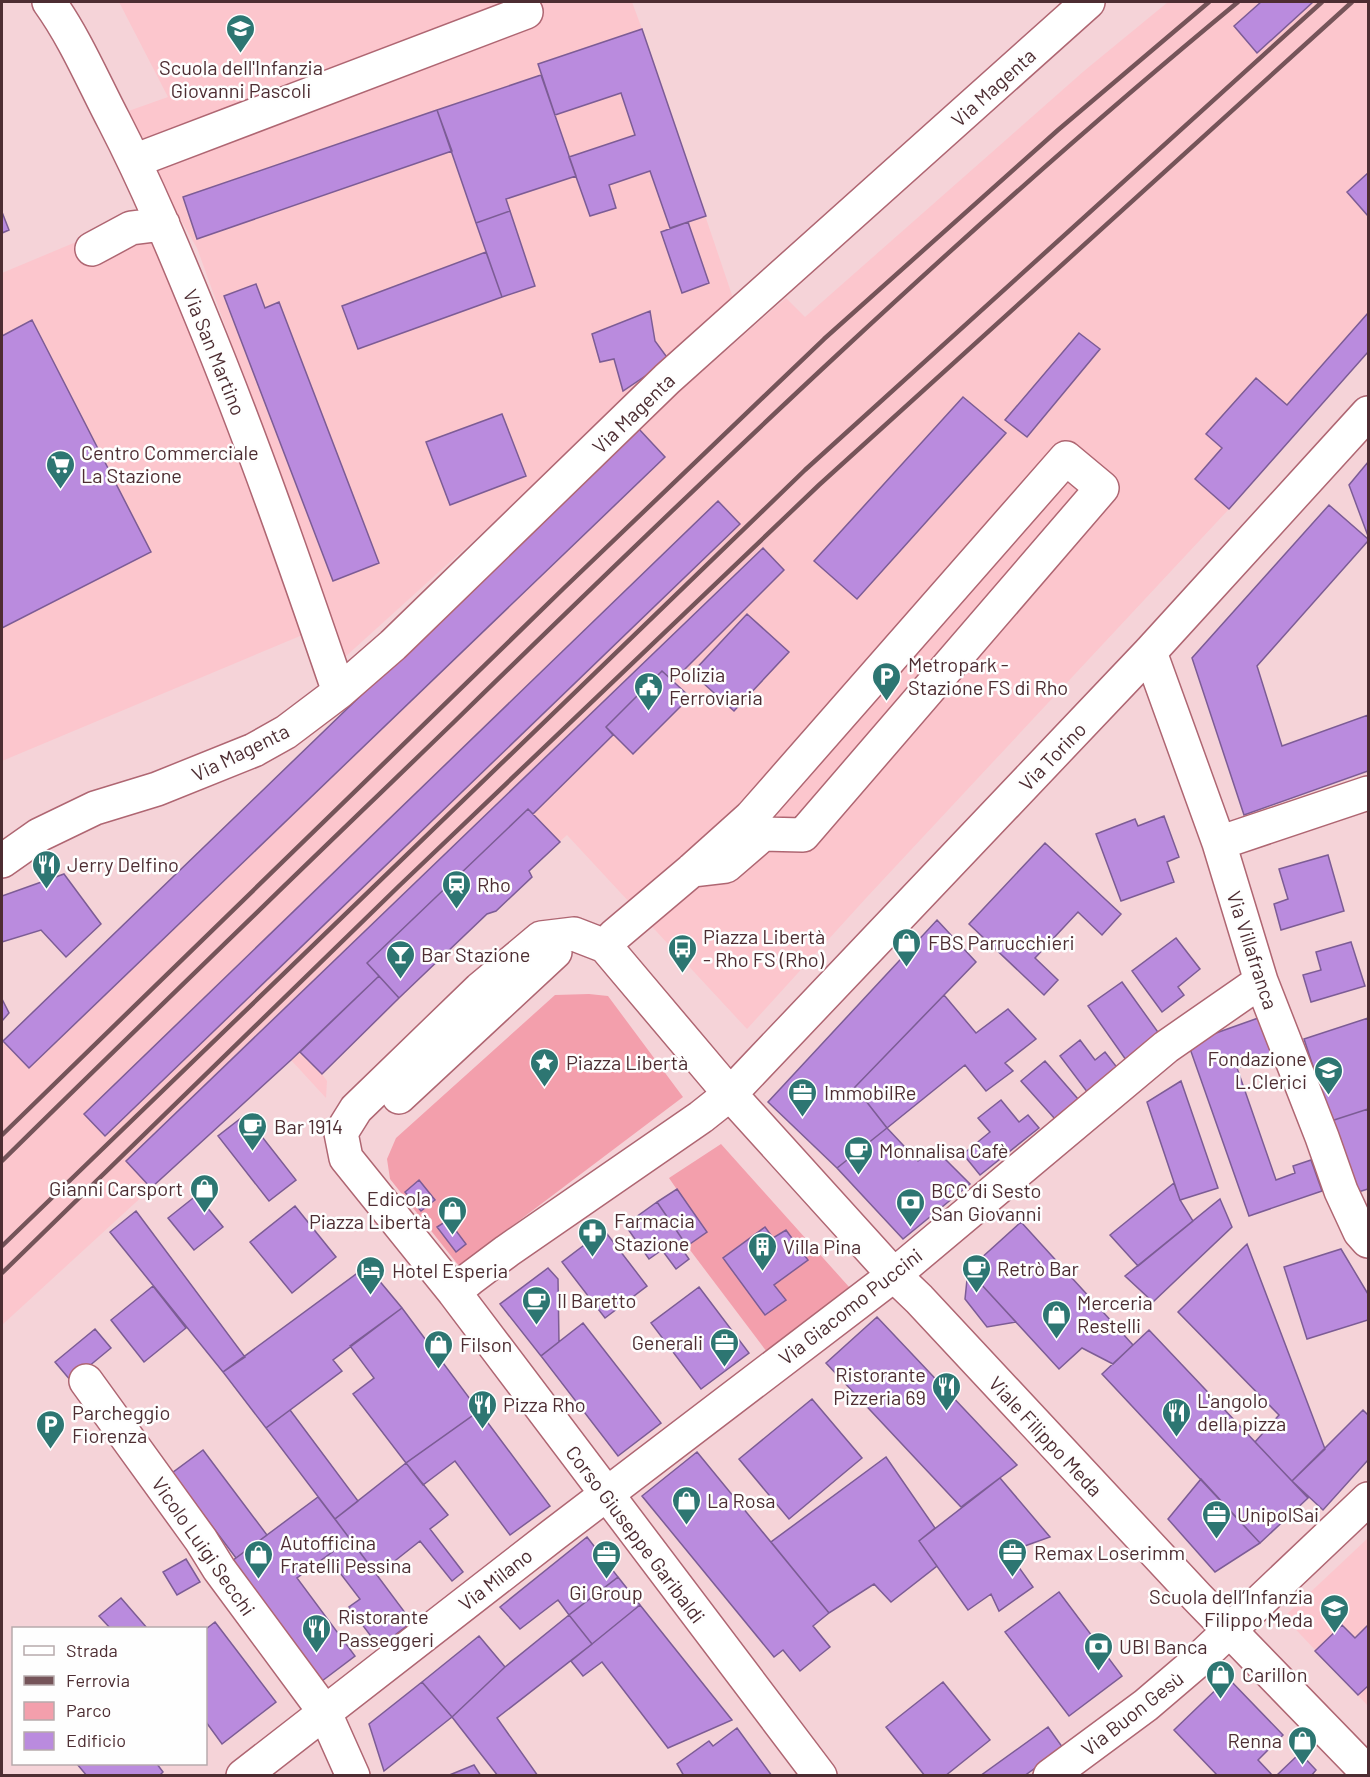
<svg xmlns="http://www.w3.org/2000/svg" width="1370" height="1777" font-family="Barlow,sans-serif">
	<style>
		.built { fill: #fcc6cd }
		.green { fill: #f39fac }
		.building { fill: #ba8bde; stroke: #7c5c95; stroke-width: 1.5 }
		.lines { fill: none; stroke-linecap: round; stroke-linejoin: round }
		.minor-casing { stroke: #af6672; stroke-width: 36 }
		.minor { stroke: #fff; stroke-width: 33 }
		.rail { stroke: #755459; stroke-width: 4.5 }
		.labels { text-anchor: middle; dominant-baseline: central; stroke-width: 5; stroke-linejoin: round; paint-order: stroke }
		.poi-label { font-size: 20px; fill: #4d2d32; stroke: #fefefe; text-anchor: start }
		.street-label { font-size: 20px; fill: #4d2d32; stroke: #fefefe }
	</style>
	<rect width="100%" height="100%" fill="#f5d3d8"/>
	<path class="built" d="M119 2H632L642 29 735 304 345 657 197 248 120 114 168 97Z
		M1168 2H1368V352L1229 509 867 897 747 1029 567 835 529 870 532 877 487 914 322 1074 327 1081 326 1098 291 1060 2 1325V1043L638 428 786 298 805 317 1084 71Z
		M150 211 324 626 2 761V273Z
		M1368 1538V1706L1284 1617Z"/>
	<path class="green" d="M589 994 608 996 683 1097 459 1266 390 1179 387 1159 396 1138 555 995Z
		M721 1144 850 1288 767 1352 687 1246 706 1232 669 1178Z"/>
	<path class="building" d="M1261 2H1313L1257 53 1234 26Z
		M642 29 706 216 670 228 650 171 609 185 616 208 590 216 569 157 635 135 621 93 555 115 538 64Z
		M541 75 576 176 506 199 510 211 476 223 437 110Z
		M437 110 452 151 197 239 183 197Z
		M1368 173V216L1347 192Z
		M510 211 535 286 502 297 476 223Z
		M2 212 9 230 2 233Z
		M688 222 709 283 682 293 661 232Z
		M486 252 502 297 358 349 342 306Z
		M256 284 265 308 279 302 379 563 333 581 224 296Z
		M650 311 655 341 669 360 623 391 614 359 600 362 592 334Z
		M1368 313V352L1229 509 1195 479 1222 448 1206 434 1256 378 1287 405Z
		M32 320 151 552 2 628V336Z
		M1079 333 1100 349 1027 437 1005 420Z
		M963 397 1006 433 857 599 814 561Z
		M502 414 526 476 450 505 426 442Z
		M638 428 665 457 29 1068 3 1041Z
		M1368 462V536L1349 485Z
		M718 501 740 524 105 1136 84 1114Z
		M1329 505 1368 539V541L1257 666 1282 746 1368 715V771L1244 815 1192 658Z
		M763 548 784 570 673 681 662 671 606 727 613 735 533 814 528 809 367 963 379 976 291 1060 151 1188 126 1161Z
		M747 614 789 652 734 711 692 673Z
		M662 671 690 697 633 754 606 727Z
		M528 809 560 842 529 871 532 877 496 911 487 914 399 998 367 963Z
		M1164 816 1179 857 1167 862 1174 882 1121 901 1096 834 1135 819 1138 826Z
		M1045 843 1121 914 1102 935 1078 912 1035 958 1058 980 1044 995 969 924Z
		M1328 855 1344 911 1281 930 1274 904 1288 899 1279 869Z
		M64 874 101 924 66 957 41 930 2 942V896Z
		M937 920 976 962 855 1087 887 1128 837 1168 768 1102Z
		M1176 938 1200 969 1178 987 1184 995 1162 1012 1132 971Z
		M1351 942 1365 986 1311 1002 1303 975 1321 970 1316 952Z
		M379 976 399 998 322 1074 300 1052Z
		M1122 982 1160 1035 1126 1060 1088 1006Z
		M944 995 976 1033 1008 1009 1036 1039 1005 1063 1013 1071 986 1091 965 1065 887 1128 855 1087Z
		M2 999 9 1013 2 1021Z
		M1261 1017 1274 1055 1237 1068 1276 1180 1295 1173 1293 1166 1311 1160 1322 1191 1249 1216 1188 1043Z
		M1368 1018V1109L1331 1121 1304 1039Z
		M1080 1040 1095 1060 1105 1052 1119 1070 1088 1093 1060 1056Z
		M1045 1061 1078 1099 1055 1119 1021 1081Z
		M1181 1081 1218 1188 1180 1200 1147 1102Z
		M1001 1100 1019 1122 1028 1115 1039 1128 980 1175 963 1154 990 1132 978 1118Z
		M1368 1109V1189L1355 1193 1331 1121Z
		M245 1115 296 1180 269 1201 218 1136Z
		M887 1128 918 1161 933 1147 970 1184 903 1239 837 1168Z
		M419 1180 435 1200 421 1211 405 1192Z
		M1174 1183 1180 1200 1193 1221 1138 1266 1110 1235Z
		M677 1189 707 1232 687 1246 657 1202Z
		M197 1195 223 1227 194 1250 168 1218Z
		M1220 1199 1232 1227 1153 1302 1125 1276Z
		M657 1202 687 1246 682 1249 689 1259 676 1269 662 1250 649 1259 625 1225Z
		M295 1206 336 1257 292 1293 250 1242Z
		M136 1211 245 1357 223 1372 110 1232Z
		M448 1220 466 1244 456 1252 437 1227Z
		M1021 1222 1133 1345 1113 1364 1082 1348 1059 1369 968 1270Z
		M765 1227 773 1238 786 1230 808 1260 774 1285 786 1300 765 1315 723 1258Z
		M604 1230 647 1286 605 1318 562 1262Z
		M1247 1244 1325 1449 1292 1481 1255 1442 1279 1415 1178 1312Z
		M1341 1249 1368 1294V1320L1307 1339 1284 1267Z
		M367 1266 402 1308 333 1360 342 1371 266 1428 223 1372Z
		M548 1268 558 1279 559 1342 541 1356 500 1304Z
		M968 1270 1016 1322 987 1327 965 1299Z
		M153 1286 186 1328 144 1362 111 1320Z
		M699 1287 749 1353 701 1389 651 1323Z
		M402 1308 479 1411 406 1463 353 1394 374 1378 350 1346Z
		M877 1317 1017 1465 961 1507 826 1363Z
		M583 1323 661 1423 618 1456 541 1356Z
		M95 1329 111 1348 71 1381 55 1362Z
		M1149 1330 1308 1498 1260 1543 1102 1374Z
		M812 1399 862 1458 789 1519 739 1459Z
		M290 1410 358 1501 335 1519 266 1428Z
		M1363 1410 1368 1415V1460L1323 1510 1292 1481Z
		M479 1411 550 1506 510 1535 455 1461 423 1485 406 1463Z
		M203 1450 267 1535 236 1558 172 1473Z
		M697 1452 829 1613 813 1626 830 1647 800 1671 783 1650 774 1657 642 1496Z
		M886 1457 935 1528 919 1541 937 1566 891 1602 874 1584 829 1613 771 1542Z
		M406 1463 448 1515 430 1529 463 1572 452 1581 420 1541 377 1575 335 1519Z
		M1000 1478 1050 1537 1008 1552 1033 1587 999 1611 991 1594 968 1610 919 1541Z
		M1201 1479 1260 1543 1215 1572 1168 1519Z
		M318 1497 350 1539 297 1578 355 1656 322 1681 232 1561Z
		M587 1537 618 1577 569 1615 558 1600 520 1629 500 1607Z
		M350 1539 412 1622 379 1647 349 1607 360 1599 327 1556Z
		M186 1559 200 1582 177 1595 163 1572Z
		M618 1577 640 1605 592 1644 569 1615Z
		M1059 1592 1122 1676 1069 1716 1005 1632Z
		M121 1598 147 1628H110L99 1616Z
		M640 1605 732 1720 668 1748 602 1662 583 1676 571 1661Z
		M569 1615 592 1644 497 1718 538 1776H498L452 1717 505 1667Z
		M215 1622 276 1702 222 1744 206 1722V1629Z
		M1342 1625 1355 1638 1368 1625V1686L1358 1695 1315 1651Z
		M479 1636 505 1667 452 1717 422 1682Z
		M1228 1678 1283 1735 1258 1760 1273 1776H1218L1174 1730Z
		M422 1682 452 1717 384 1771 369 1724Z
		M943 1682 990 1740 945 1776H925L886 1727Z
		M1048 1727 1063 1748 1024 1776H980Z
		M737 1728 772 1776H684L677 1764 709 1741 713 1746Z
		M1300 1753 1316 1770 1311 1776H1276Z
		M77 1764H157L163 1772 159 1776H87Z
		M474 1765 481 1776H447Z"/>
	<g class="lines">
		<defs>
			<path id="minor" d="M49 2C75 38 93 81 114 121 147 185 174 250 201 316 252 440 296 566 339 692
				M134 161 526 12 520 2
				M92 249 131 228 163 224
				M1150 652 1219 843 1261 981 1322 1137 1341 1191 1360 1232 1368 1241
				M1219 843 1368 793
				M2 861 39 835 95 808 157 789 254 750 286 732 339 692 393 645 667 379 1088 2
				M614 936 692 870 751 817 1066 458 1102 488 803 835 763 834 726 866 692 870
				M399 1097 555 952
				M454 1292 471 1278 507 1251 701 1117 730 1094 1150 652 1368 413
				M86 1381 201 1540 219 1569 324 1711 353 1776
				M243 1776 553 1535 894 1275 1166 1047 1261 981
				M820 1776 454 1292 346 1158 341 1133 356 1109 480 989 541 938 574 934 605 946 730 1094 894 1275 919 1299 1197 1597 1368 1773
				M1050 1776 1146 1705 1194 1664 1368 1499"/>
		</defs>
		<use href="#minor" class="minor-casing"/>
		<use href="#minor" class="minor"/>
		<path class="rail" d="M2 1135 564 588 824 339 1058 130 1209 2
			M2 1161C151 1014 303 868 454 722 708 474 964 228 1238 2
			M2 1246 805 470 1322 2
			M2 1273 398 887 819 485 1352 2"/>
	</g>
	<defs>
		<symbol id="school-pin" viewBox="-11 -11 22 30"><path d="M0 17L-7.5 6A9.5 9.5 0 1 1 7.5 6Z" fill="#2d7672" stroke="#fefefe"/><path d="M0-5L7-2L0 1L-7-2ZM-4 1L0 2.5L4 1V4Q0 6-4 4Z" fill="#fff"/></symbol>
		<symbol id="supermarket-pin" viewBox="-11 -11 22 30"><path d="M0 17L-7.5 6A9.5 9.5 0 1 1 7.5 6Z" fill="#2d7672" stroke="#fefefe"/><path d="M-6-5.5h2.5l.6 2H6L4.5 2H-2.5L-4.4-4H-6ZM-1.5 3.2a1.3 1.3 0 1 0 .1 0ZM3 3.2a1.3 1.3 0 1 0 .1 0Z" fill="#fff"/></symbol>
		<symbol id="parking-pin" viewBox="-11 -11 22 30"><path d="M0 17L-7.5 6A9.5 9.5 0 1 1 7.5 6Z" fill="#2d7672" stroke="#fefefe"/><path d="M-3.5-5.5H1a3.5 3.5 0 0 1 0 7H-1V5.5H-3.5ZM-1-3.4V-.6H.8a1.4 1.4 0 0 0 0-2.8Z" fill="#fff"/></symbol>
		<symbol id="civic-pin" viewBox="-11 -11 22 30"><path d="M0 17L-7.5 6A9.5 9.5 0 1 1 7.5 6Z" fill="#2d7672" stroke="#fefefe"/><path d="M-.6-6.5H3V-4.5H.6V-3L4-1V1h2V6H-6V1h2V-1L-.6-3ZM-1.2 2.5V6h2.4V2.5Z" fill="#fff"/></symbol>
		<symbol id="restaurant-pin" viewBox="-11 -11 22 30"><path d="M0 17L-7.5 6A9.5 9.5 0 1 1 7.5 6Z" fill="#2d7672" stroke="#fefefe"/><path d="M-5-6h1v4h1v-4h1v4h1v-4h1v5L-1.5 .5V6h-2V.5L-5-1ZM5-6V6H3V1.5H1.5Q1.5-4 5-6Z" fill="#fff"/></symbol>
		<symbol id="station-pin" viewBox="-11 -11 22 30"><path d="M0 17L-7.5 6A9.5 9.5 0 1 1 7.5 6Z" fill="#2d7672" stroke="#fefefe"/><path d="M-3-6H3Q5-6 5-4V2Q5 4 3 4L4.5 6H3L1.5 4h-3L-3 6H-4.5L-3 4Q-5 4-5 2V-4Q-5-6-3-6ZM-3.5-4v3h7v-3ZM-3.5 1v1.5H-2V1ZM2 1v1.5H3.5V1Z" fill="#fff"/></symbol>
		<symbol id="shop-pin" viewBox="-11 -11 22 30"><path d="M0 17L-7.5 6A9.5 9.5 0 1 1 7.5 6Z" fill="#2d7672" stroke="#fefefe"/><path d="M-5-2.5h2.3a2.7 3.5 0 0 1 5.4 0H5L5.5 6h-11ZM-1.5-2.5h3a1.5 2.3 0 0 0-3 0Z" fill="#fff"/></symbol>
		<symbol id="bus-pin" viewBox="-11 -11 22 30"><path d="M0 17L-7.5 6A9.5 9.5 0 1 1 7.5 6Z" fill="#2d7672" stroke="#fefefe"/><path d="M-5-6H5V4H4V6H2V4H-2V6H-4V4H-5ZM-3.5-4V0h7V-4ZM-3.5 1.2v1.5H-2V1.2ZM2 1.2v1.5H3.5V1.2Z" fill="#fff"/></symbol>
		<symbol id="bar-pin" viewBox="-11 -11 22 30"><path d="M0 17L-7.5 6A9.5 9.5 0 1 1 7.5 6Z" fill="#2d7672" stroke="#fefefe"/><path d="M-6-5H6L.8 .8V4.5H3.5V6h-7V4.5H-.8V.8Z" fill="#fff"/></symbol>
		<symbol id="sight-pin" viewBox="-11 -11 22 30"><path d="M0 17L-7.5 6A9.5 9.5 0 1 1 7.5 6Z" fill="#2d7672" stroke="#fefefe"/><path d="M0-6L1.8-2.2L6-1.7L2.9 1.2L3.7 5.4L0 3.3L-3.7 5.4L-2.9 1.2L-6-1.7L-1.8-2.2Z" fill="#fff"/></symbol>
		<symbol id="office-pin" viewBox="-11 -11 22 30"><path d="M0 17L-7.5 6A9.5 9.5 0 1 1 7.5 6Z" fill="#2d7672" stroke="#fefefe"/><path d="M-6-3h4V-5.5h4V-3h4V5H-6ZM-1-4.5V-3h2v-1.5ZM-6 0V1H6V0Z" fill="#fff"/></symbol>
		<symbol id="cafe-pin" viewBox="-11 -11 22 30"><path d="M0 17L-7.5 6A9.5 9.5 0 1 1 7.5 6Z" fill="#2d7672" stroke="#fefefe"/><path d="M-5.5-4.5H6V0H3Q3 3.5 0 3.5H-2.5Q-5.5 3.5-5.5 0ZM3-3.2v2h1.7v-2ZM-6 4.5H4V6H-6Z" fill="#fff"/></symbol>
		<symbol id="bank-pin" viewBox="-11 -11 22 30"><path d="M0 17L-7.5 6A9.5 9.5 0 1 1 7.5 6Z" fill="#2d7672" stroke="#fefefe"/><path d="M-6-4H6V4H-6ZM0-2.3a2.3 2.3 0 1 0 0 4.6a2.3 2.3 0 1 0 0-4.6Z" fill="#fff"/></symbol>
		<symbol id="pharmacy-pin" viewBox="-11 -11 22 30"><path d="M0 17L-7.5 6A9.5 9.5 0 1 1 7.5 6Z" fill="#2d7672" stroke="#fefefe"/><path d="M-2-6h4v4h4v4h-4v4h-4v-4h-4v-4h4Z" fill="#fff"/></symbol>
		<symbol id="building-pin" viewBox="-11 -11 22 30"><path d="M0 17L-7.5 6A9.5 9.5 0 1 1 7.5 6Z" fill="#2d7672" stroke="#fefefe"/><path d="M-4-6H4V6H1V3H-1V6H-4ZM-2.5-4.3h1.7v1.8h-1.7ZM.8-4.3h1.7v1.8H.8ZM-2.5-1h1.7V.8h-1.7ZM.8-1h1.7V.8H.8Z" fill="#fff"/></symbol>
		<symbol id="hotel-pin" viewBox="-11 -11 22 30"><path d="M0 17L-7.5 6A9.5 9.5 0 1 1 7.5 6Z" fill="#2d7672" stroke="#fefefe"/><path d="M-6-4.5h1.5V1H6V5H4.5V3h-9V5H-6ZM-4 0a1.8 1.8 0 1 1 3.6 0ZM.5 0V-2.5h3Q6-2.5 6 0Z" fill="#fff"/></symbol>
	</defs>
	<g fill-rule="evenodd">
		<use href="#school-pin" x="224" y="12" width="33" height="45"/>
		<use href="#supermarket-pin" x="44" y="448" width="33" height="45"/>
		<use href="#parking-pin" x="870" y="660" width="33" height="45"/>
		<use href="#civic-pin" x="632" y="670" width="33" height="45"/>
		<use href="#restaurant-pin" x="30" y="848" width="33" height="45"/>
		<use href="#station-pin" x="440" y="868" width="33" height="45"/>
		<use href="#shop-pin" x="890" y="926" width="33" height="45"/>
		<use href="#bus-pin" x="666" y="932" width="33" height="45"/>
		<use href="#bar-pin" x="384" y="938" width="33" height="45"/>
		<use href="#sight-pin" x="528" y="1046" width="33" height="45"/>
		<use href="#school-pin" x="1312" y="1054" width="33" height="45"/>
		<use href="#office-pin" x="786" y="1076" width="33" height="45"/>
		<use href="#cafe-pin" x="236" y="1110" width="33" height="45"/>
		<use href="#cafe-pin" x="842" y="1134" width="33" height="45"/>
		<use href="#shop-pin" x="188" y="1172" width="33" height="45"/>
		<use href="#bank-pin" x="894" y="1186" width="33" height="45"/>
		<use href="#shop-pin" x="436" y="1194" width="33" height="45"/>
		<use href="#pharmacy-pin" x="576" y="1216" width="33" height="45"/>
		<use href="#building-pin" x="746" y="1230" width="33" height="45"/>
		<use href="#cafe-pin" x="960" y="1252" width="33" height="45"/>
		<use href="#hotel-pin" x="354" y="1254" width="33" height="45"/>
		<use href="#cafe-pin" x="520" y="1284" width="33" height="45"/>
		<use href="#shop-pin" x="1040" y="1298" width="33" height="45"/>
		<use href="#office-pin" x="708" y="1326" width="33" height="45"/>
		<use href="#shop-pin" x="422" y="1328" width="33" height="45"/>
		<use href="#restaurant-pin" x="930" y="1370" width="33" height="45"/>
		<use href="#restaurant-pin" x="466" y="1388" width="33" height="45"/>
		<use href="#restaurant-pin" x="1160" y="1396" width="33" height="45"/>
		<use href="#parking-pin" x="34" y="1408" width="33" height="45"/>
		<use href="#shop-pin" x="670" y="1484" width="33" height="45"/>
		<use href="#office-pin" x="1200" y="1498" width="33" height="45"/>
		<use href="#office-pin" x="996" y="1536" width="33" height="45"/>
		<use href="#shop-pin" x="242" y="1538" width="33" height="45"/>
		<use href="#office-pin" x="590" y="1538" width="33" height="45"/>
		<use href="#school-pin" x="1318" y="1592" width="33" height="45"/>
		<use href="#restaurant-pin" x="300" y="1612" width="33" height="45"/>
		<use href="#bank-pin" x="1082" y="1630" width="33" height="45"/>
		<use href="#shop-pin" x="1204" y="1658" width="33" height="45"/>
		<use href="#shop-pin" x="1286" y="1724" width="33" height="45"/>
	</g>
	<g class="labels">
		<g class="poi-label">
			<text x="241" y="67" text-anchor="middle">Scuola dell'Infanzia<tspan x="241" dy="23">Giovanni Pascoli</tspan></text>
			<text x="81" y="452">Centro Commerciale<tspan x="81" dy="23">La Stazione</tspan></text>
			<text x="908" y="664">Metropark -<tspan x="908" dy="23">Stazione FS di Rho</tspan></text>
			<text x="669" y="674">Polizia<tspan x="669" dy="23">Ferroviaria</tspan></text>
			<text x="67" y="864">Jerry Delfino</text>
			<text x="477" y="884">Rho</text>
			<text x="703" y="936">Piazza Libertà<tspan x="703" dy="23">- Rho FS (Rho)</tspan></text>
			<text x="928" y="942">FBS Parrucchieri</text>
			<text x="421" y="954">Bar Stazione</text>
			<text x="1307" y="1058" text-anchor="end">Fondazione<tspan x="1307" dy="23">L.Clerici</tspan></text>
			<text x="566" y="1062">Piazza Libertà</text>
			<text x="824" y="1092">ImmobilRe</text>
			<text x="274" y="1126">Bar 1914</text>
			<text x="879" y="1150">Monnalisa Cafè</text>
			<text x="183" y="1188" text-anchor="end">Gianni Carsport</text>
			<text x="931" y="1190">BCC di Sesto<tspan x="931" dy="23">San Giovanni</tspan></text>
			<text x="431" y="1198" text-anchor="end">Edicola<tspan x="431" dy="23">Piazza Libertà</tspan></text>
			<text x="614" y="1220">Farmacia<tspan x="614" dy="23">Stazione</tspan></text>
			<text x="783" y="1246">Villa Pina</text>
			<text x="997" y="1268">Retrò Bar</text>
			<text x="392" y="1270">Hotel Esperia</text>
			<text x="557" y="1300">Il Baretto</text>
			<text x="1077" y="1302">Merceria<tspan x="1077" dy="23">Restelli</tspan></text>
			<text x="703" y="1342" text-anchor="end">Generali</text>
			<text x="460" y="1344">Filson</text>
			<text x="926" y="1374" text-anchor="end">Ristorante<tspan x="926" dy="23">Pizzeria 69</tspan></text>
			<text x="1197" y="1400">L'angolo<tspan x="1197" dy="23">della pizza</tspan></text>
			<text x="503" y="1404">Pizza Rho</text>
			<text x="72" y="1412">Parcheggio<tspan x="72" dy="23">Fiorenza</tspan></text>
			<text x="707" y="1500">La Rosa</text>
			<text x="1237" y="1514">UnipolSai</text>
			<text x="280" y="1542">Autofficina<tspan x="280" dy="23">Fratelli Pessina</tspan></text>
			<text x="1034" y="1552">Remax Loserimm</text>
			<text x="606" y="1592" text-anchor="middle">Gi Group</text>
			<text x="1313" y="1596" text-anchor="end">Scuola dell’Infanzia<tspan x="1313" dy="23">Filippo Meda</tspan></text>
			<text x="338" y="1616">Ristorante<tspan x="338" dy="23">Passeggeri</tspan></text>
			<text x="1119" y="1646">UBI Banca</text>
			<text x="1242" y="1674">Carillon</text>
			<text x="1282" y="1740" text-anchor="end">Renna</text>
		</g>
		<g class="street-label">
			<text transform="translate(993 87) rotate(-42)">Via Magenta</text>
			<text transform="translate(215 352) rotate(68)">Via San Martino</text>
			<text transform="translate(633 413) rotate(-44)">Via Magenta</text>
			<text transform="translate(240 752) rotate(-26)">Via Magenta</text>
			<text transform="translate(1052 756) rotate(-46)">Via Torino</text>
			<text transform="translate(1253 950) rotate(72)">Via Villafranca</text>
			<text transform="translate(850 1306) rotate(-38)">Via Giacomo Puccini</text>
			<text transform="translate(1046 1436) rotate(47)">Viale Filippo Meda</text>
			<text transform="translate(636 1534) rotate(53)">Corso Giuseppe Garibaldi</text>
			<text transform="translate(204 1546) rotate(55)">Vicolo Luigi Secchi</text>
			<text transform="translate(495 1579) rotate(-38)">Via Milano</text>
			<text transform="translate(1132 1713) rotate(-38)">Via Buon Gesù</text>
		</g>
	</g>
	<rect width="1370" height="1777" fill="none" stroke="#4d2d32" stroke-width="6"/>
	<rect x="12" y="1627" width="195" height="138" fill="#fefefe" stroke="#b7aaac" stroke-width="1.5"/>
	<rect x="24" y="1646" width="30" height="9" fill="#ffffff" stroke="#b7aaac" stroke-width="1.5"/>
	<text x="66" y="1657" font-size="18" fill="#4d2d32">Strada</text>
	<rect x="24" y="1676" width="30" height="9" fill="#755459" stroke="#b7aaac" stroke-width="1.5"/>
	<text x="66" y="1687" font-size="18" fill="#4d2d32">Ferrovia</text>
	<rect x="24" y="1702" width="30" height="18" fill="#f39fac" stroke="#b7aaac" stroke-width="1.5"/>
	<text x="66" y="1717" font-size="18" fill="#4d2d32">Parco</text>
	<rect x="24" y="1732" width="30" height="18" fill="#ba8bde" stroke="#b7aaac" stroke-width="1.5"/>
	<text x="66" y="1747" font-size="18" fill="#4d2d32">Edificio</text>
</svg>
